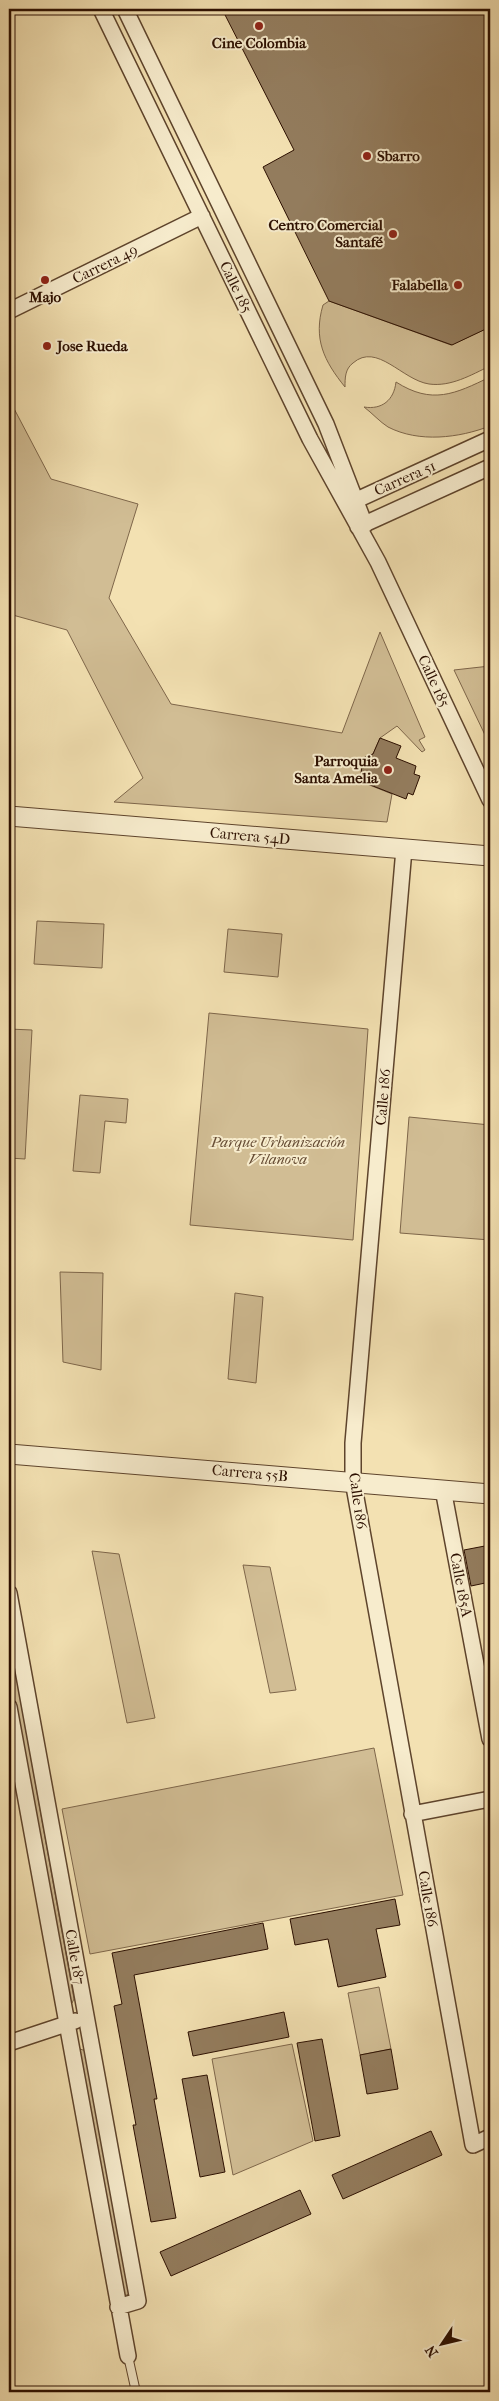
<svg xmlns="http://www.w3.org/2000/svg" width="499" height="2401" font-family="'IM FELL French Canon',serif">
	<style>
		.green { fill: #d1bd94; stroke: #7e664a }
		.building { fill: #937c5d; stroke: #2c0f00 }
		.lines { fill: none; stroke-linecap: round; stroke-linejoin: round }
		.service-casing { stroke: #5e442c; stroke-width: 10 }
		.minor-casing { stroke: #5e442c; stroke-width: 18 }
		.tertiary-casing { stroke: #5e442c; stroke-width: 21 }
		.service { stroke: #f7eccd; stroke-width: 8 }
		.minor { stroke: #f7eccd; stroke-width: 15 }
		.tertiary { stroke: #f7eccd; stroke-width: 19 }
		.poi-dot { fill: #8f2418; stroke: #f7eccd; stroke-width: 2 }
		.labels { text-anchor: middle; dominant-baseline: central; stroke-width: 4; stroke-linejoin: round; paint-order: stroke }
		.poi-label { font-size: 15px; font-weight: bold; fill: #2c0f00; stroke: #f7eccd; text-anchor: end }
		.street-label { font-size: 15px; fill: #2c0f00; stroke: #f7eccd }
		.park-label { font-size: 15px; font-style: italic; fill: #664c34; stroke: #f7eccd }
	</style>
	<rect width="100%" height="100%" fill="#f3e1b2"/>
	<filter id="stains"><feTurbulence type="fractalNoise" baseFrequency=".004" numOctaves="4"/><feColorMatrix values="0 0 0 0 .2 0 0 0 0 .09 0 0 0 0 .02 0 0 0 .5 -.17"/></filter>
	<radialGradient id="worn" r=".72"><stop offset=".6" stop-color="#630" stop-opacity="0"/><stop offset="1" stop-color="#630" stop-opacity=".3"/></radialGradient>
	<path class="green" d="M329 301 451 345 490 327V366C471 375 451 387 429 384 402 380 377 342 353 363 345 369 345 378 345 387 324 361 313 339 323 305Z
		M490 377V426C459 438 419 443 388 427 380 422 372 413 364 407 382 410 394 400 396 382 432 405 455 394 490 377Z
		M9 399 51 479 138 504 109 598 171 704 342 733 380 632 425 737 419 740 425 750 422 752 397 726 380 738 373 754 363 758 361 774 367 784 392 794 387 822 114 802 143 778 67 630 9 614Z
		M490 666V733L485 735 454 670Z
		M37 921 104 924 102 968 34 964Z
		M228 929 282 934 278 977 224 972Z
		M209 1013 368 1029 353 1240 190 1225Z
		M9 1029 32 1030 25 1159 9 1158Z
		M80 1095 128 1099 126 1123 105 1121 100 1173 73 1171Z
		M409 1117 490 1125V1240L400 1233Z
		M60 1272 103 1273 101 1370 63 1362Z
		M235 1293 263 1297 256 1383 228 1379Z
		M92 1551 119 1554 155 1718 127 1723Z
		M243 1565 270 1567 296 1690 270 1693Z
		M9 1636 74 1999 72 2003 69 2000 9 1670Z
		M374 1748 403 1895 90 1954 62 1809Z
		M379 1987 391 2049 360 2055 348 1993Z
		M292 2044 313 2141 233 2175 212 2059Z
		M80 2049 86 2051 129 2293 127 2295H124L79 2052Z"/>
	<path class="building" d="M222 9H490V327L452 345 329 301 263 167 294 150Z
		M380 738 401 746 396 758 416 766 414 774 420 776 413 795 408 793 406 799 368 784 361 774 363 758 373 754Z
		M490 1545V1582L471 1586 464 1550Z
		M395 1899 400 1925 376 1929 386 1977 338 1987 328 1939 295 1945 290 1919Z
		M263 1923 268 1949 134 1975 157 2099H154L176 2218 151 2222 133 2125H136L114 2006 122 2004 112 1953Z
		M284 2012 289 2037 193 2056 188 2032Z
		M322 2039 340 2136 315 2141 297 2043Z
		M391 2049 398 2089 367 2094 360 2055Z
		M207 2075 225 2172 200 2177 182 2079Z
		M431 2131 442 2155 343 2199 332 2175Z
		M300 2190 311 2214 171 2276 160 2252Z"/>
	<g class="lines">
		<defs>
			<path id="service" d="M128 2356 136 2392"/>
			<path id="minor" d="M101 9 310 439 378 562 490 800
				M125 9 326 424 365 525
				M9 311 202 216
				M348 504 490 439
				M358 527 490 467
				M404 849 353 1443V1481L473 2145 490 2137
				M443 1489 490 1739
				M9 1593 138 2301 118 2307
				M9 1707 128 2356
				M412 1814 490 1799
				M9 2043 75 2021"/>
			<path id="tertiary" d="M9 816 490 856
				M9 1454 490 1494"/>
		</defs>
		<use href="#service" class="service-casing"/>
		<use href="#minor" class="minor-casing"/>
		<use href="#tertiary" class="tertiary-casing"/>
		<use href="#service" class="service"/>
		<use href="#minor" class="minor"/>
		<use href="#tertiary" class="tertiary"/>
	</g>
	<g class="poi-dot">
		<circle cx="259" cy="26" r="5"/>
		<circle cx="367" cy="156" r="5"/>
		<circle cx="393" cy="234" r="5"/>
		<circle cx="45" cy="280" r="5"/>
		<circle cx="458" cy="285" r="5"/>
		<circle cx="47" cy="346" r="5"/>
		<circle cx="388" cy="770" r="5"/>
	</g>
	<g class="labels">
		<g class="poi-label">
			<text x="259" y="43" text-anchor="middle">Cine Colombia</text>
			<text x="377" y="156" text-anchor="start">Sbarro</text>
			<text x="383" y="225">Centro Comercial<tspan x="383" dy="17">Santafé</tspan></text>
			<text x="448" y="285">Falabella</text>
			<text x="45" y="297" text-anchor="middle">Majo</text>
			<text x="57" y="346" text-anchor="start">Jose Rueda</text>
			<text x="378" y="761">Parroquia<tspan x="378" dy="17">Santa Amelia</tspan></text>
		</g>
		<g class="street-label">
			<text transform="translate(105 264) rotate(-26)">Carrera 49</text>
			<text transform="translate(236 287) rotate(64)">Calle 185</text>
			<text transform="translate(405 478) rotate(-24)">Carrera 51</text>
			<text transform="translate(434 681) rotate(65)">Calle 185</text>
			<text transform="translate(250 836) rotate(5)">Carrera 54D</text>
			<text transform="translate(383 1097) rotate(-85)">Calle 186</text>
			<text transform="translate(250 1473) rotate(5)">Carrera 55B</text>
			<text transform="translate(358 1501) rotate(82)">Calle 186</text>
			<text transform="translate(461 1585) rotate(79)">Calle 185A</text>
			<text transform="translate(428 1899) rotate(80)">Calle 186</text>
			<text transform="translate(75 1957) rotate(80)">Calle 187</text>
		</g>
		<g class="park-label">
			<text x="278" y="1142">Parque Urbanización<tspan x="278" dy="17">Vilanova</tspan></text>
		</g>
	</g>
	<rect width="499" height="2401" fill="none" stroke="#f3e1b2" stroke-width="30"/>
	<rect x="10" y="10" width="479" height="2381" fill="none" stroke="#2c0f00" stroke-width="2.5"/>
	<rect x="15" y="15" width="469" height="2371" fill="none" stroke="#2c0f00"/>
	<g transform="translate(442 2344) rotate(235)" stroke="#f7eccd" stroke-width="4" paint-order="stroke">
	<path d="M0-4L9 19L0 12L-9 19Z" fill="#2c0f00"/>
	<text y="-8" font-size="14" font-weight="bold" text-anchor="middle" fill="#2c0f00">N</text>
	</g>
	<rect width="100%" height="100%" filter="url(#stains)"/>
	<rect width="100%" height="100%" fill="url(#worn)"/>
</svg>
